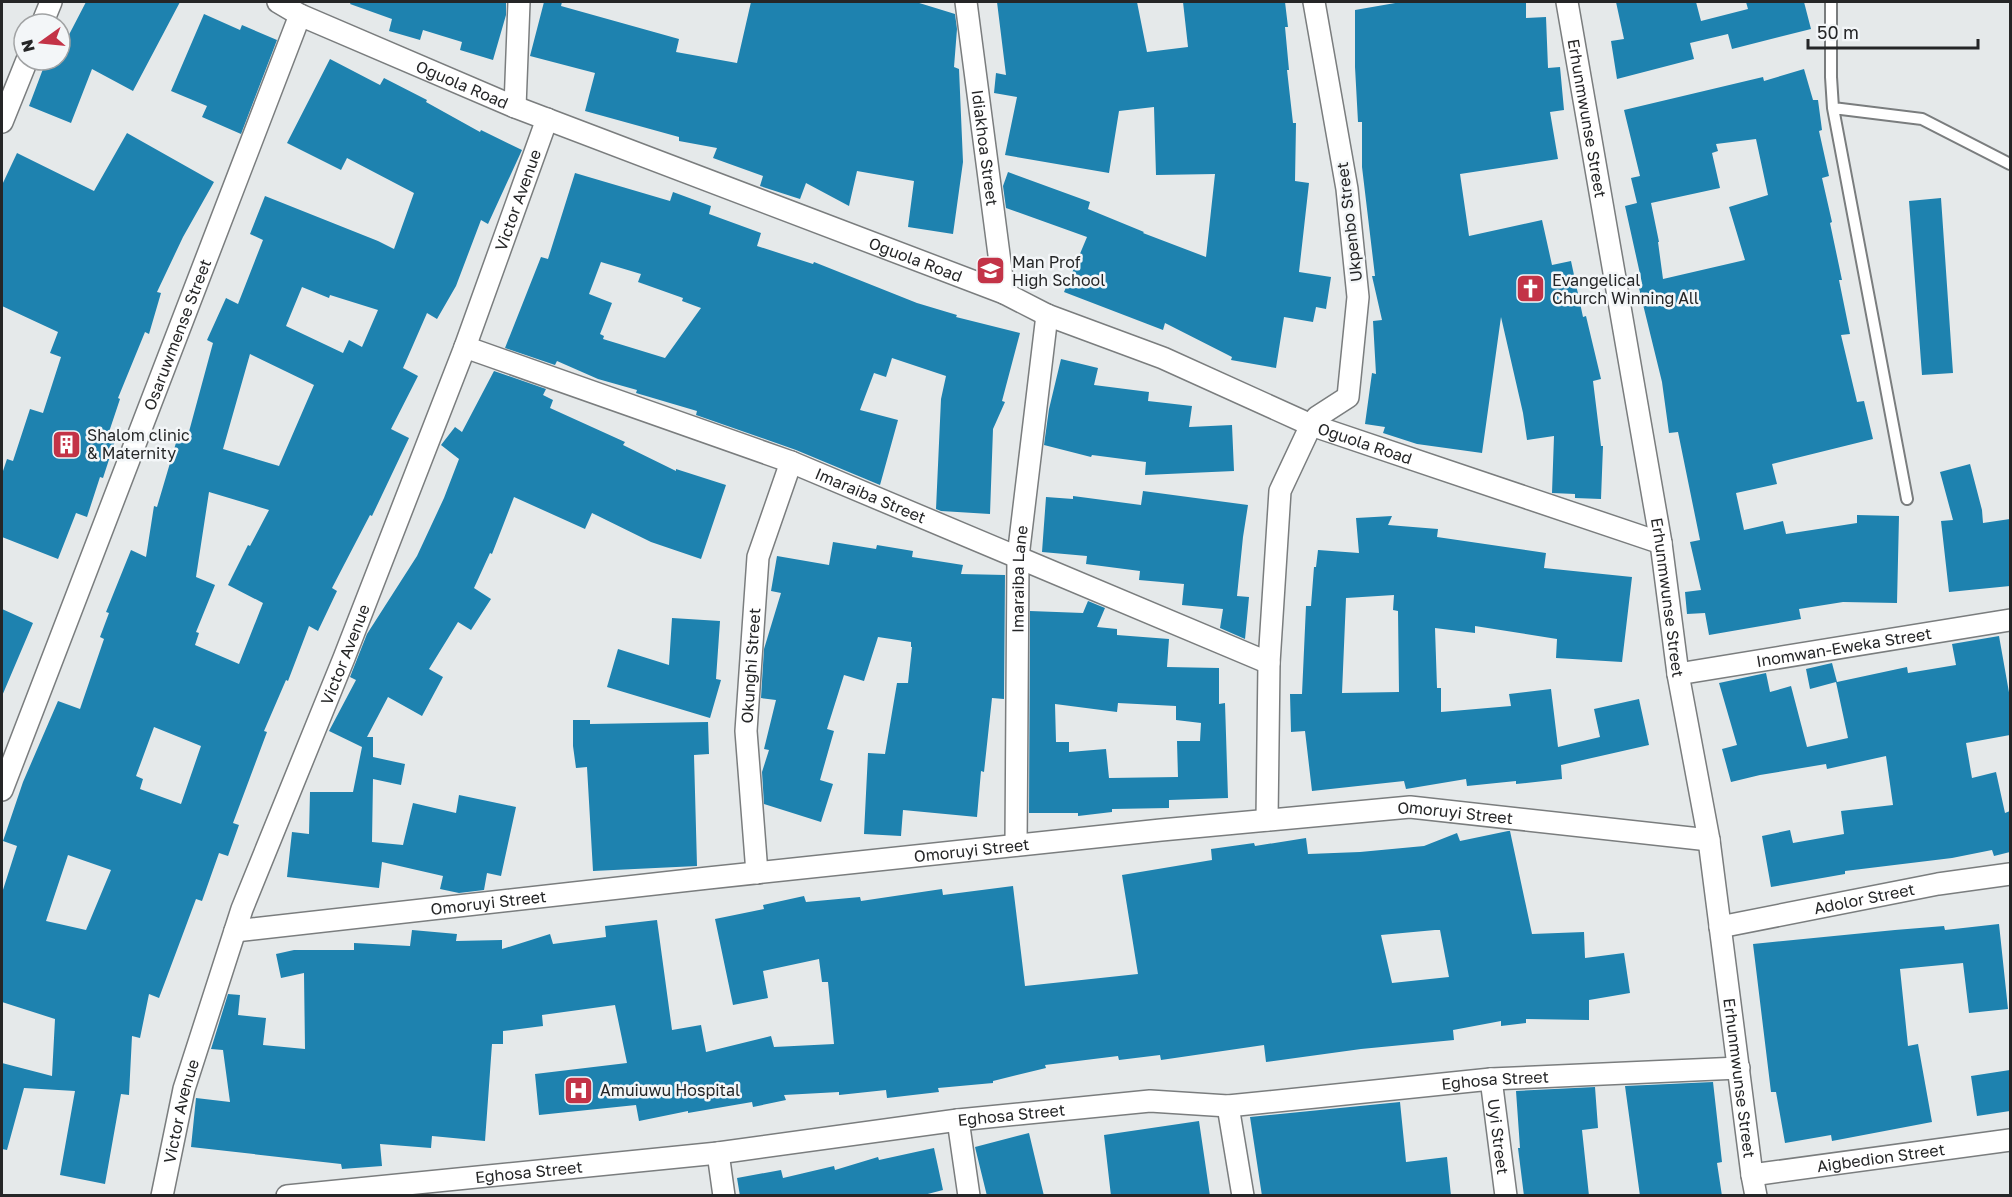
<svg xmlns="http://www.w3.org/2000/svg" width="2012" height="1197" font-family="'Golos Text',sans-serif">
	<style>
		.building { fill: #1e82af; fill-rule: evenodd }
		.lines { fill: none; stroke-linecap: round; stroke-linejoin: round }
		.service-casing { stroke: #7a7d7e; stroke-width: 14 }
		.minor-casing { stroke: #7a7d7e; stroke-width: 24 }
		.service { stroke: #fff; stroke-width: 10 }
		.minor { stroke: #fff; stroke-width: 21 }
		.labels { text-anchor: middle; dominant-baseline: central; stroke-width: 5; stroke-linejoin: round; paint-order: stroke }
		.street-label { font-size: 16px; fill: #252627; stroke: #f3f6f8 }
		.poi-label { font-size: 16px; fill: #252627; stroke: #f3f6f8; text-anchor: start }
	</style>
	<rect width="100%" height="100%" fill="#e5e9ea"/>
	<path class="building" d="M86 2H180L133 91 92 69 71 123 29 106 46 61 53 64 56 60H60V52Z
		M351 2H506V15L493 60 460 50 462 42 423 30 420 40 389 31 392 19 350 4Z
		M544 2H562L561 6 679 39 676 52 737 63 751 2H916L955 14 957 29 954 67 959 69 963 162 953 234 908 227 914 181 857 171 849 206 806 183 800 199 760 186 763 176 713 158 717 148 679 141V137L585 111 595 73 530 56Z
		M997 2H1137L1147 52 1188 47 1183 2H1285L1288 27H1285L1289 70H1287L1293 123H1296L1295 181 1309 183 1299 272 1331 277 1326 309 1316 307 1313 322 1284 317 1276 368 1231 360 1232 357 1165 323 1163 330 1064 292 1087 237 1006 208 1003 186 1008 172 1090 202 1088 209 1144 232 1143 233 1206 257 1215 174 1156 175 1154 107 1119 111 1109 173 1005 155 1017 97 994 93 996 73 1006 75Z
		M1401 2H1526V18L1546 17 1548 68 1560 67 1564 110 1550 112 1558 159 1460 174 1469 236 1542 220 1552 265 1571 261 1583 317 1586 316 1601 379 1593 381 1601 446H1603L1601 499 1575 498V494L1552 493 1554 436 1527 440 1523 413 1501 317 1482 453 1417 444 1383 433 1385 427 1365 424 1372 373 1376 374 1373 321 1382 320 1372 276H1375L1362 167V122H1358L1355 67V10Z
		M1616 2H1696L1701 21 1748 9 1746 2H1804L1811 29 1732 49 1728 34 1690 43 1694 59 1617 79 1611 41 1624 39Z
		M204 14 240 30 242 25 277 40 241 134 202 117 207 106 171 91Z
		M330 59 380 85 384 78 427 100 426 102 480 132 481 130 522 150 488 224 481 220 456 286 437 319 427 313 403 368 418 376 391 429 409 438 372 516 370 515 332 588 337 591 318 631 309 626 288 681 286 680 264 731 267 732 233 823 239 825 228 856 219 853 202 901 196 899 159 998 149 994 140 1038 132 1036 129 1095 121 1094 105 1184 60 1175 75 1091 24 1088 7 1150 2 1149V1063L52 1076 55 1019 2 1002V893L17 846 3 841 23 782 58 701 80 709 104 639 100 637 109 613 106 612 131 550 146 557 154 506 157 507 178 436 187 439 213 343 207 340 226 298 238 304 263 240 250 234 265 196 378 241 394 249 414 193 347 158 341 170 287 143ZM302 287 329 298 330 295 378 310 362 347 349 340 343 353 286 326ZM250 354 314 385 279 466 223 449ZM209 492 269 510 250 546 248 545 228 585 263 603 239 664 195 645 199 633 196 632 215 585 196 577ZM154 727 201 746 181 804 140 789 143 779 136 776ZM68 855 111 870 86 930 46 921Z
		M1804 69 1813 100H1818L1822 130 1819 131 1829 176 1822 178 1832 222 1830 223 1842 280H1839L1850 334 1841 335 1857 402 1864 401 1873 439 1772 464 1777 484 1736 493 1744 530 1783 521 1786 534 1857 523V515L1899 516 1897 603 1843 602 1799 609 1801 619 1709 635 1705 613 1687 614 1685 592 1701 590 1690 542 1700 540 1678 432 1669 433 1662 382 1638 284 1642 283 1625 206 1637 203 1631 178 1640 176 1624 110 1763 77 1764 81ZM1756 139 1768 195 1729 207 1745 260 1663 279 1658 242H1659L1651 203 1720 188 1712 153 1718 151 1716 144Z
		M127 133 214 182 183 237 157 292 161 293 149 334 145 332 118 398 120 399 108 435 116 438 103 478 100 477 87 517 76 513 58 559 2 537V474L7 459 13 461 30 409 43 413 61 357 50 353 58 332 2 306V185L17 153 94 191Z
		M575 173 670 201 673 192 711 206 709 214 761 233 757 246 813 264 814 262 917 303 957 315 956 317 1020 333 1002 401 1005 402 993 429 990 514 941 511 936 509 941 399 946 376 892 358 886 377 874 373 860 410 898 420 880 485 796 450 696 415 697 411 636 393 637 390 598 379 557 361 555 365 505 348 541 257 548 259ZM601 262 641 274 638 282 683 298 682 301 701 308 665 358 603 339 604 336 600 334 612 303 589 294Z
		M1941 198 1953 373 1922 375 1909 201Z
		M1061 359 1098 368 1094 385 1149 392 1148 401 1192 406 1189 427 1232 425 1234 471 1145 475 1146 462 1092 455 1091 457 1044 445 1049 409Z
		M494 371 546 389 543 395 553 400 550 408 625 442 623 445 676 471V469L726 485 701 559 651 542 592 513 585 529 514 497 492 554 490 553 474 588 491 599 471 630 458 622 429 669 443 677 422 716 388 697 367 737H373V757L405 764 401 785 373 779 372 842 403 845 413 803 456 813 459 795 516 807 501 876 487 873 484 890 459 893 440 889 443 876 382 862 379 888 287 877 292 832 309 834 310 792H353L362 747 329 731 356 680 350 677 367 634 417 556 444 498 459 459 441 445 455 427 462 432Z
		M1970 464 1982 510 1983 523 2010 519V586L1949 592 1941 521 1953 520 1940 472Z
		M1143 491 1248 505 1243 537 1237 596 1249 597 1245 639 1220 628 1223 609 1182 605 1184 584 1139 580 1140 571 1086 564 1087 556 1042 552 1046 497 1073 499V496L1141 505Z
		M1392 516 1388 525 1438 529 1437 537 1546 553 1544 568 1632 577 1622 662 1556 658 1557 639 1475 626V633L1435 628 1437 688H1441V712L1511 706 1509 694 1551 689 1558 747 1600 737 1594 709 1639 699 1649 745 1561 765 1562 779 1516 784V781L1467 786 1466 779 1406 789 1404 781 1312 791 1305 731 1291 732 1290 694H1302L1306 606H1311L1314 567H1316L1318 550 1359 553 1356 518ZM1394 595 1393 610 1398 611 1399 692 1342 693 1346 598Z
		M833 542 876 549 877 545 913 551 912 557 963 565 961 574 1005 575 1004 699 992 698 984 772 981 771 977 817 903 810 901 836 864 834 868 753 885 754 897 683H908L912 647H911V642L878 637 864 681 844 675 827 729 834 731 820 780 833 784 821 822 764 804 762 772 769 750 764 749 776 700 761 698 764 649 781 593 771 591 777 556 829 565Z
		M1088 601 1105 608 1097 627 1117 629V635L1169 639 1167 667 1219 668V704L1225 703 1228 798 1169 800V808L1112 809V812L1078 816V813H1029L1030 611 1083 613ZM1118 703 1176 706V720L1201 723 1200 741H1177L1178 777 1109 778 1106 749 1069 752V742H1056L1055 704 1117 712Z
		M2 609 33 623 2 696Z
		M672 618 720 621 716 679 721 680 710 718 607 687 618 649 669 665Z
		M1999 636 2010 698V735L1966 743 1972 778 1996 772 2005 813 2010 811V852L1994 856 1992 850 1952 858 1845 871V874L1771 887 1762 836 1790 830 1793 843 1844 834 1841 811 1893 805 1886 756 1827 769 1826 764 1760 775 1731 782 1722 749 1737 745 1719 683 1766 673 1770 692 1791 686 1807 747 1848 738 1836 682 1810 689 1806 669 1832 663 1837 682 1907 667 1908 673 1956 665 1952 644Z
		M573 720H590V724L708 722 709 754 694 755 697 866 593 871 587 767 576 768 573 746Z
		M1508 831H1510L1532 934 1584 932 1585 958 1624 953 1630 993 1589 1000V1020L1526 1019V1023L1501 1026V1021L1453 1030 1454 1040 1361 1049 1266 1062 1264 1045 1161 1060 1160 1055 1119 1060 1118 1056 1045 1065 1046 1068 993 1081V1083L938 1088 939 1092 887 1098 886 1090 839 1095V1092L784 1095 786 1100 753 1107 752 1102 688 1113V1111L639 1121 636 1105 539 1115 535 1074 627 1063 615 1005 542 1015 543 1026 503 1031V1044H492L485 1141 432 1136 431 1148 380 1144 382 1166 342 1169 341 1164 191 1147 196 1098 230 1102 223 1050 211 1049 228 994 240 995 238 1015 266 1018 263 1045 305 1049 304 973 281 978 276 954 294 950H354V943L410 946 412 930 457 934 456 941 502 940V949L550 934 553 944 606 937 605 926 657 920 672 1030 701 1025 706 1052 771 1036 774 1047 834 1044 828 982H822L819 959 763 971 768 998 733 1005 715 919 764 909 763 905 804 896 806 902 860 897 861 901 942 889 943 895 1013 886 1025 986 1091 979 1138 974 1122 875 1212 860 1211 849 1254 843 1255 846 1306 838 1308 854 1360 852 1424 846 1457 833 1460 841ZM1435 930H1440L1449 977 1392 983 1381 935Z
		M1999 924 2008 1009 1969 1013 1963 963 1900 969 1908 1046 1918 1044 1932 1122 1832 1141 1831 1135 1785 1143 1776 1092H1771L1753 944 1895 930 1944 926 1945 930Z
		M2010 1070V1111L1977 1116 1971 1076Z
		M1713 1082 1722 1162 1717 1163 1722 1196H1640L1625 1086Z
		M1595 1087 1598 1128 1582 1130 1589 1196H1524L1518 1148H1520L1516 1091Z
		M1400 1102 1406 1162 1447 1157 1451 1196H1262L1250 1117Z
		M1199 1121 1210 1196H1111L1104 1135Z
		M1029 1133 1044 1196H987L975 1147Z
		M934 1148 943 1190 920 1196H740L737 1178 781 1170 783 1178 834 1166 835 1170 878 1157 879 1160Z"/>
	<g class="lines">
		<defs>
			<path id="service" d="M1831 2V77L1833 108 1907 499
				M1833 108 1922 119 2010 164"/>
			<g id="minor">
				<path id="s1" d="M278 2 300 15 515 107 1004 293 1047 315 1163 358 1311 425 1661 543"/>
				<path id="s2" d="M966 2 1004 293"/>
				<path id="s3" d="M1567 2 1661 543 1678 674 1709 840 1752 1175 1756 1196"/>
				<path d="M42 24 51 2"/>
				<path d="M515 107 519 2"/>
				<path d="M2 122 27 60"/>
				<path id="s4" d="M465 347 791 462 1269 663"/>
				<path id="s5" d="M1678 674 2010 620"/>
				<path id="s6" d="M2 790 300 15"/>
				<path d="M1267 820 1269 663 1280 491 1311 425 1317 417 1348 397 1358 297 1347 189 1314 2"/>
				<path id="s7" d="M1016 845 1018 557 1047 315"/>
				<path id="s8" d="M757 873 746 731 758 557 791 462"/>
				<path id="s9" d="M1720 927 1938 884 2010 874"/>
				<path id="s10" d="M235 931 708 878 1161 830 1410 807 1709 840"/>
				<path id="s11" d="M1491 1079 1506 1196"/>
				<path d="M1228 1106 1243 1196"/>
				<path d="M958 1120 969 1196"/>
				<path d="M718 1153 724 1196"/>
				<path id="s12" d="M1752 1175 2010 1140"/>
				<path id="s13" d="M162 1196 184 1089 242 909 344 658 465 347 547 119"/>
				<path id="s14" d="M287 1196 718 1153 958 1120 1150 1101 1228 1106 1491 1079 1739 1068"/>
			</g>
		</defs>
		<use href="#service" class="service-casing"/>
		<use href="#minor" class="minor-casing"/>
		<use href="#service" class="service"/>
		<use href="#minor" class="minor"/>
	</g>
	<defs>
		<symbol id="school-square" viewBox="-11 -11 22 22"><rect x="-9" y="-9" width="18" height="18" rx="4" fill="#c33347" stroke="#f3f6f8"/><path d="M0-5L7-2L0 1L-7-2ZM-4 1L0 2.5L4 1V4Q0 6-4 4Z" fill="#fff"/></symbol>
		<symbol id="church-square" viewBox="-11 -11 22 22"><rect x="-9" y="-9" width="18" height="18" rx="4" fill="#c33347" stroke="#f3f6f8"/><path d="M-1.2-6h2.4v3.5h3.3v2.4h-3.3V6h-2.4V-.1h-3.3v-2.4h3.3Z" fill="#fff"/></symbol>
		<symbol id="building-square" viewBox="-11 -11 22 22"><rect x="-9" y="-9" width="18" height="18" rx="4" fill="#c33347" stroke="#f3f6f8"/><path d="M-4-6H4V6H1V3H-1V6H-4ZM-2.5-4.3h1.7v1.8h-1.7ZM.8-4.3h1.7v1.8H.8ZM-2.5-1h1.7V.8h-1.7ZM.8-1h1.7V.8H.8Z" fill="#fff"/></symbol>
		<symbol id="hospital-square" viewBox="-11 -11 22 22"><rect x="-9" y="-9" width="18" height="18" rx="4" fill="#c33347" stroke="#f3f6f8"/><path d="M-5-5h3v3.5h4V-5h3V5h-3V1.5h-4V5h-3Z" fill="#fff"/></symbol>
	</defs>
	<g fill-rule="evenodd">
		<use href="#school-square" x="974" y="254" width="33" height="33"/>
		<use href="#church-square" x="1514" y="272" width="33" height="33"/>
		<use href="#building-square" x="50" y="428" width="33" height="33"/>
		<use href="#hospital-square" x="562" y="1074" width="33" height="33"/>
	</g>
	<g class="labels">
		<g class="street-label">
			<text stroke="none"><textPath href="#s1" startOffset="202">Oguola Road</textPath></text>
			<text stroke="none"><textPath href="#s3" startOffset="118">Erhunmwunse Street</textPath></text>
			<text stroke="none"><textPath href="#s2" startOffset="147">Idiakhoa Street</textPath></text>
			<text stroke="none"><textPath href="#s13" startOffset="1059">Victor Avenue</textPath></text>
			<text transform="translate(1349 222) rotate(-97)">Ukpenbo Street</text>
			<text stroke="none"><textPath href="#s1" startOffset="688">Oguola Road</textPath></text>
			<text stroke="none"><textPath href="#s6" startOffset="488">Osaruwmense Street</textPath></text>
			<text stroke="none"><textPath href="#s1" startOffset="1174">Oguola Road</textPath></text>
			<text stroke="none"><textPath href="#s4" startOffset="432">Imaraiba Street</textPath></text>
			<text stroke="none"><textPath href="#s7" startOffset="266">Imaraiba Lane</textPath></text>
			<text stroke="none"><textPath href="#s3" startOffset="604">Erhunmwunse Street</textPath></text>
			<text stroke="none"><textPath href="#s5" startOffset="168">Inomwan-Eweka Street</textPath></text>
			<text stroke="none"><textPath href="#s13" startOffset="573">Victor Avenue</textPath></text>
			<text stroke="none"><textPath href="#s8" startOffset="208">Okunghi Street</textPath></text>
			<text stroke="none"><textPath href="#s10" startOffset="1227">Omoruyi Street</textPath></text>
			<text stroke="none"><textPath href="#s10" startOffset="741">Omoruyi Street</textPath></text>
			<text stroke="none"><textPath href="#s9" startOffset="147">Adolor Street</textPath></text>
			<text stroke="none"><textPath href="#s10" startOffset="255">Omoruyi Street</textPath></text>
			<text stroke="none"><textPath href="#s3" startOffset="1090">Erhunmwunse Street</textPath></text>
			<text stroke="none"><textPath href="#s14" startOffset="1215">Eghosa Street</textPath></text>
			<text stroke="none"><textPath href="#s13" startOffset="87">Victor Avenue</textPath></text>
			<text stroke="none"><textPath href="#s14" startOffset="729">Eghosa Street</textPath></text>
			<text stroke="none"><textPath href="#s11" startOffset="58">Uyi Street</textPath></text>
			<text stroke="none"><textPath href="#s12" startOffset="130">Aigbedion Street</textPath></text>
			<text stroke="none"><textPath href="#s14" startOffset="243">Eghosa Street</textPath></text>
		</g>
		<g class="poi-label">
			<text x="1012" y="262">Man Prof<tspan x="1012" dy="18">High School</tspan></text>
			<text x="1552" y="280">Evangelical<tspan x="1552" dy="18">Church Winning All</tspan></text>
			<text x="87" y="435">Shalom clinic<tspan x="87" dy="18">&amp; Maternity</tspan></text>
			<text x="600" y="1090">Amuiuwu Hospital</text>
		</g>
	</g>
	<rect width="2012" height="1197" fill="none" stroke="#252627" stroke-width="6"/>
	<g transform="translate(42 42) rotate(255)"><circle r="28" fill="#f3f6f8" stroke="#a1a3a4" stroke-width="1.5"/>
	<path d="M0-4.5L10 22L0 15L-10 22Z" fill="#c33347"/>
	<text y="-9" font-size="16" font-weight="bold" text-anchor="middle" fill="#252627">N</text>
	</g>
	<path d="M1808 39v9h170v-9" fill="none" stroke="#252627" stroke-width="3"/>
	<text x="1817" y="39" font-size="18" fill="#252627" stroke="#f3f6f8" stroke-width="4.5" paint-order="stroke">50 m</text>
</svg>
